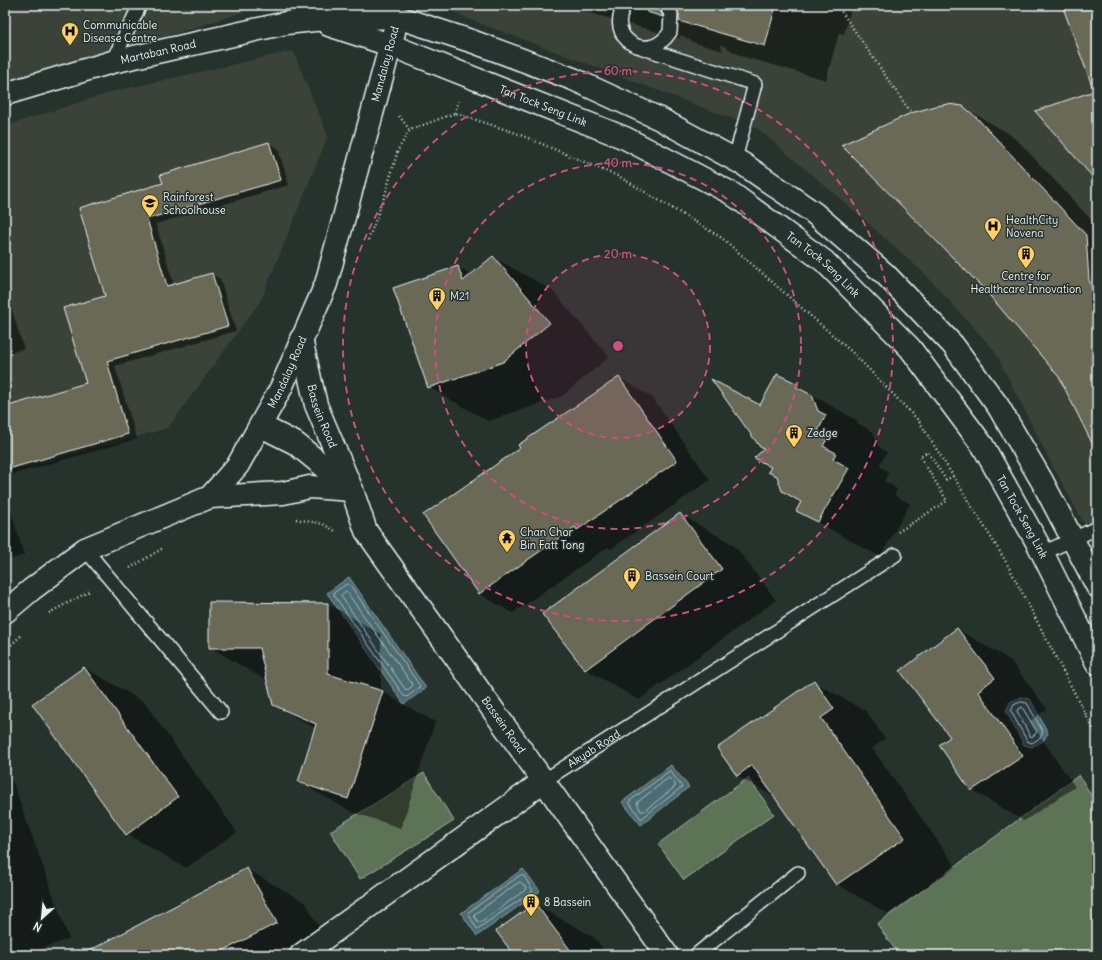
<svg xmlns="http://www.w3.org/2000/svg" width="1102" height="960" font-family="Delius,sans-serif">
	<style>
		.built { fill: #3a4339 }
		.green { fill: #5d7357; stroke: #a2b2a8 }
		.water { fill: #4b6c72; stroke: #8aa1a8 }
		.shadow { fill: #0007 }
		.lines { fill: none; stroke-linecap: round; stroke-linejoin: round }
		.shore { stroke: #a9bcc2; stroke-width: 1 }
		.building { fill: #696954; stroke: #e8f1f8 }
		.lane-casing { stroke: #e8f1f8; stroke-width: 16 }
		.street-casing { stroke: #e8f1f8; stroke-width: 25 }
		.path { stroke: #e8f1f8; stroke-width: 2.5; stroke-dasharray: 1 3; stroke-linecap: butt }
		.lane { stroke: #26332d; stroke-width: 13 }
		.street { stroke: #26332d; stroke-width: 22 }
		.ring { fill: none; stroke: #cc4e82; stroke-width: 2; stroke-dasharray: 7 5 }
		.labels { text-anchor: middle; dominant-baseline: central; stroke-width: 3; stroke-linejoin: round; paint-order: stroke }
		.poi-label { font-size: 11px; fill: #e8f1f8; stroke: #26332d; text-anchor: start }
		.street-label { font-size: 11px; fill: #e8f1f8; stroke: #26332d }
		.centre { fill: #cc4e82; stroke: #26332d; stroke-width: 2 }
		.ring-label { font-size: 12px; text-anchor: middle; font-weight: bold; fill: #cc4e82; stroke: #26332d; stroke-width: 3; stroke-linejoin: round; paint-order: stroke }
	</style>
	<rect width="100%" height="100%" fill="#26332d"/>
	<filter id="ink" filterUnits="userSpaceOnUse"><feTurbulence type="fractalNoise" baseFrequency=".025" numOctaves="2"/><feDisplacementMap in="SourceGraphic" scale="8" xChannelSelector="R" yChannelSelector="G"/><feConvolveMatrix kernelMatrix="1 2 1 2 8 2 1 2 1" color-interpolation-filters="sRGB"/></filter>
	<g filter="url(#ink)">
		<path class="built" d="M5 5H266L5 87Z
			M441 5H1097V547L1050 461 994 350 927 276 850 207 757 128 469 19Z
			M293 51 328 136 261 300 168 428 5 473V126L115 91Z"/>
		<path class="green" d="M424 773 454 821 360 879 330 831Z
			M1079 775 1097 805V955H899L877 924Z
			M748 778 774 814 684 880 658 844Z"/>
		<path class="water" d="M349 577 426 688 404 704 327 593Z
			M1021 697 1030 699 1048 733 1043 741 1032 747 1024 745 1006 711 1010 702Z
			M671 765 689 787 641 825 622 802Z
			M523 869 540 891 477 936 461 913Z"/>
		<path class="shadow" d="M561 5H852L844 34 839 33 826 80 741 56 720 44 723 51 695 43 681 35 679 38Z
			M963 107 1008 133 1022 145 1097 226V451Z
			M269 143 278 148 289 185 156 224 174 285 212 274 220 279 236 331 115 366 137 439 14 474 6 469 5 408 87 384 107 297 164 184Z
			M493 257 553 291 609 357 562 396 488 421 428 387 458 267 472 275Z
			M5 287 24 349 5 354Z
			M777 375 858 421 857 423 873 432 879 447 887 452 879 466 889 472 884 481 897 489 894 495 910 504 880 557 797 511 802 502 771 467 755 458 766 449 761 407Z
			M619 378 652 397 710 480 611 549 608 547 513 613 479 594 521 448Z
			M5 499 8 501 24 555 5 561Z
			M680 514 734 545 776 600 639 700 585 669Z
			M328 604 381 634V691L435 722 401 828 352 812 299 782 316 729 273 704 267 678H262L210 647Z
			M957 629 1010 660 1047 709 1030 721 1075 787 1024 821 972 790 952 737Z
			M85 668 144 702 237 832 186 868 127 834Z
			M814 682 866 711 885 739 872 748 956 867 888 914 837 884 777 798 737 776Z
			M5 776 12 780 69 939 23 955 5 944Z
			M247 869 306 903 334 955H108Z
			M535 904 595 938 607 955H516Z"/>
		<g class="lines">
			<path class="shore" d="M347 584 350 585 420 686 419 688 407 697 404 696 334 595V593Z
				M346 591 413 685 408 690 405 689 341 596Z
				M1021 702 1027 703 1043 732 1040 738 1032 743 1027 741 1011 711 1014 705Z
				M1022 707 1037 732 1032 737 1030 736 1017 711Z
				M670 771 682 787 641 819 629 802Z
				M669 778 675 784V787L644 811H641L637 803Z
				M521 875 524 876 533 891 477 929 468 913Z
				M520 882 526 887 525 890 481 922H478L474 916 475 914Z"/>
		</g>
		<path class="building" d="M648 5H658L663 17 647 12Z
			M675 5H776L765 46 679 21V14Z
			M1062 5H1097V182L1035 111 1094 91Z
			M948 104 963 106 977 118 1086 235 1089 280 1097 301V453L1059 377 985 290 841 145 911 113 936 106Z
			M269 142 281 180 147 219 167 286 212 273 228 326 107 361 128 434 5 470V407L86 383 63 308 105 296 79 208 163 183 160 175Z
			M493 256 550 323 503 362 428 388 393 288 458 266 463 281Z
			M777 374 798 384 796 387 812 395 818 411 826 415 818 431 829 436 823 446 836 453 833 459 849 468 818 522 796 511 801 502 782 491 777 476 768 472 771 467 754 458 764 449 760 447 711 379 760 405Z
			M619 377 677 461 577 530 575 527 479 594 423 515 520 448 518 445Z
			M680 513 722 569 585 670 542 614Z
			M209 602 328 603V674L383 691 348 799 298 782 316 724 273 705 259 648H209Z
			M957 628 995 678 978 691 1023 756 971 791 939 745 950 737 900 671Z
			M84 667 178 797 126 835 32 704Z
			M814 680 834 709 821 718 905 838 836 885 752 765 737 776 717 748Z
			M247 868 277 923 215 955H81Z
			M535 903 574 955H514L496 931Z"/>
		<g class="lines">
			<defs>
				<g id="lane">
					<path d="M625 5C604 37 648 66 670 32L671 14 666 5"/>
					<path d="M643 48 755 84 735 159"/>
					<path d="M112 62 140 5"/>
					<path d="M85 549 221 712"/>
					<path d="M1043 553 1097 528"/>
					<path id="s1" d="M545 780 895 555"/>
					<path d="M696 955 798 873"/>
				</g>
				<g id="street">
					<path id="s2" d="M329 25 390 45 625 138 731 193 824 261 910 348 983 446 1039 546 1097 663"/>
					<path id="s3" d="M5 94 112 62 286 23 314 20 397 17 474 42 573 79 660 119 743 164 814 213 885 274 953 345 998 406 1042 481 1097 586"/>
					<path id="s4" d="M301 339 316 405 352 490 366 531 667 955"/>
					<path d="M261 426 295 443 348 486"/>
					<path d="M210 497 283 493 310 487 352 490"/>
					<path id="s5" d="M5 612 31 590 85 549 210 497 238 465 281 388 326 284 394 32"/>
					<path d="M301 955 545 780"/>
				</g>
			</defs>
			<use href="#lane" class="lane-casing"/>
			<use href="#street" class="street-casing"/>
			<path class="path" d="M837 5 911 113
				M455 113 458 101
				M399 116 410 130
				M368 240 385 195 398 150 410 130 455 113 516 133 620 177 722 238 854 354 919 421 1005 560 1097 736
				M296 519 323 524 337 532
				M898 532 947 501 920 456 928 452 946 480 953 476
				M130 568 163 548
				M49 613 90 591
				M5 650 22 635"/>
			<use href="#lane" class="lane"/>
			<use href="#street" class="street"/>
		</g>
	</g>
	<circle cx="618" cy="346" r="92" fill="#cc4e82" fill-opacity=".12"/>
	<g class="ring">
		<circle cx="618" cy="346" r="92"/>
		<circle cx="618" cy="346" r="183"/>
		<circle cx="618" cy="346" r="275"/>
	</g>
	<defs>
		<symbol id="hospital-pin" viewBox="-11 -11 22 30"><path d="M0 17L-7.5 6A9.5 9.5 0 1 1 7.5 6Z" fill="#ffd166" stroke="#26332d"/><path d="M-5-5h3v3.5h4V-5h3V5h-3V1.5h-4V5h-3Z" fill="#111"/></symbol>
		<symbol id="school-pin" viewBox="-11 -11 22 30"><path d="M0 17L-7.5 6A9.5 9.5 0 1 1 7.5 6Z" fill="#ffd166" stroke="#26332d"/><path d="M0-5L7-2L0 1L-7-2ZM-4 1L0 2.5L4 1V4Q0 6-4 4Z" fill="#111"/></symbol>
		<symbol id="building-pin" viewBox="-11 -11 22 30"><path d="M0 17L-7.5 6A9.5 9.5 0 1 1 7.5 6Z" fill="#ffd166" stroke="#26332d"/><path d="M-4-6H4V6H1V3H-1V6H-4ZM-2.5-4.3h1.7v1.8h-1.7ZM.8-4.3h1.7v1.8H.8ZM-2.5-1h1.7V.8h-1.7ZM.8-1h1.7V.8H.8Z" fill="#111"/></symbol>
		<symbol id="temple-pin" viewBox="-11 -11 22 30"><path d="M0 17L-7.5 6A9.5 9.5 0 1 1 7.5 6Z" fill="#ffd166" stroke="#26332d"/><path d="M0-6L5-2H3V0L6.5 2.5H4V6H1.5V3h-3V6H-4V2.5H-6.5L-3 0V-2H-5Z" fill="#111"/></symbol>
	</defs>
	<g fill-rule="evenodd">
		<use href="#hospital-pin" x="60" y="21" width="20" height="27"/>
		<use href="#school-pin" x="140" y="193" width="20" height="27"/>
		<use href="#hospital-pin" x="983" y="216" width="20" height="27"/>
		<use href="#building-pin" x="1016" y="244" width="20" height="27"/>
		<use href="#building-pin" x="427" y="286" width="20" height="27"/>
		<use href="#building-pin" x="784" y="423" width="20" height="27"/>
		<use href="#temple-pin" x="497" y="528" width="20" height="27"/>
		<use href="#building-pin" x="622" y="566" width="20" height="27"/>
		<use href="#building-pin" x="521" y="892" width="20" height="27"/>
	</g>
	<g class="labels">
		<g class="poi-label">
			<text x="83" y="25">Communicable<tspan x="83" dy="13">Disease Centre</tspan></text>
			<text x="163" y="197">Rainforest<tspan x="163" dy="13">Schoolhouse</tspan></text>
			<text x="1006" y="220">HealthCity<tspan x="1006" dy="13">Novena</tspan></text>
			<text x="1026" y="276" text-anchor="middle">Centre for<tspan x="1026" dy="13">Healthcare Innovation</tspan></text>
			<text x="450" y="296">M21</text>
			<text x="807" y="433">Zedge</text>
			<text x="520" y="532">Chan Chor<tspan x="520" dy="13">Bin Fatt Tong</tspan></text>
			<text x="645" y="576">Bassein Court</text>
			<text x="544" y="902">8 Bassein</text>
		</g>
		<g class="street-label">
			<text stroke="none"><textPath href="#s3" startOffset="159">Martaban Road</textPath></text>
			<text transform="translate(385 64) rotate(-75)">Mandalay Road</text>
			<text stroke="none"><textPath href="#s2" startOffset="229">Tan Tock Seng Link</textPath></text>
			<text stroke="none"><textPath href="#s2" startOffset="553">Tan Tock Seng Link</textPath></text>
			<text stroke="none"><textPath href="#s5" startOffset="385">Mandalay Road</textPath></text>
			<text stroke="none"><textPath href="#s4" startOffset="80">Bassein Road</textPath></text>
			<text stroke="none"><textPath href="#s2" startOffset="877">Tan Tock Seng Link</textPath></text>
			<text stroke="none"><textPath href="#s4" startOffset="441">Bassein Road</textPath></text>
			<text stroke="none"><textPath href="#s1" startOffset="58">Akyab Road</textPath></text>
		</g>
	</g>
	<circle cx="618" cy="346" r="6" class="centre"/>
	<g class="ring-label">
		<text x="618" y="75">60 m</text>
		<text x="618" y="167">40 m</text>
		<text x="618" y="258">20 m</text>
	</g>
	<rect width="1102" height="960" fill="none" stroke="#26332d" stroke-width="20"/>
	<rect x="10" y="10" width="1082" height="940" fill="none" stroke="#e8f1f8" stroke-width="1.5" filter="url(#ink)"/>
	<g transform="translate(42 918) rotate(207)" stroke="#26332d" stroke-width="3" paint-order="stroke">
	<path d="M0-3L7 15L0 10L-7 15Z" fill="#e8f1f8"/>
	<text y="-6" font-size="11" font-weight="bold" text-anchor="middle" fill="#e8f1f8">N</text>
	</g>
</svg>
